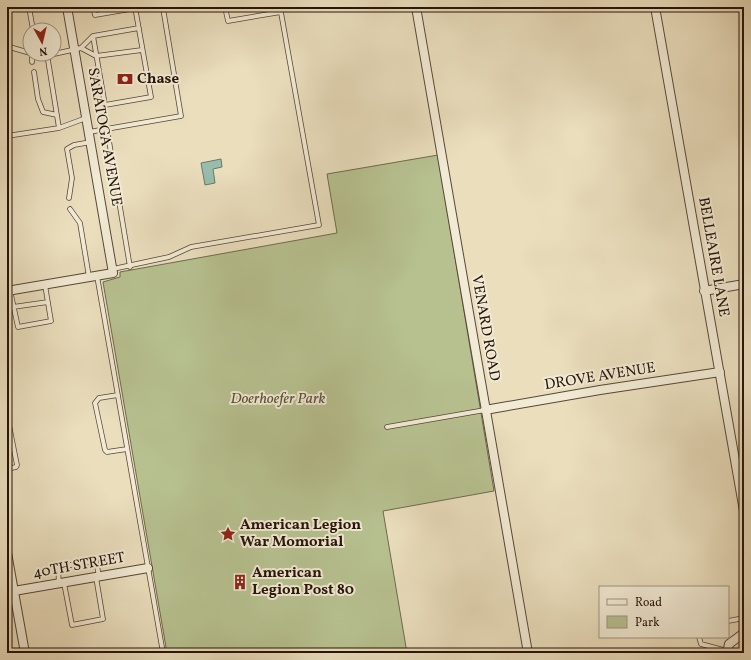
<svg xmlns="http://www.w3.org/2000/svg" width="751" height="660" font-family="Vollkorn,serif">
	<style>
		.green { fill: #b7c190; stroke: #6f6a4d }
		.water { fill: #98bdac; stroke: #6b796b }
		.lines { fill: none; stroke-linecap: round; stroke-linejoin: round }
		.lane-casing { stroke: #584637; stroke-width: 5.5 }
		.street-casing { stroke: #584637; stroke-width: 10 }
		.lane { stroke: #f1ead4; stroke-width: 4 }
		.street { stroke: #f1ead4; stroke-width: 8 }
		.labels { text-anchor: middle; dominant-baseline: central; stroke-width: 4; stroke-linejoin: round; paint-order: stroke }
		.poi-label { font-size: 15px; font-weight: bold; fill: #27130a; stroke: #f1ead4; text-anchor: start }
		.street-label { font-size: 15px; fill: #27130a; stroke: #f1ead4 }
		.park-label { font-size: 15px; font-style: italic; fill: #595039; stroke: #f1ead4 }
	</style>
	<rect width="100%" height="100%" fill="#eadebd"/>
	<filter id="stains"><feTurbulence type="fractalNoise" baseFrequency=".005" numOctaves="4"/><feColorMatrix values="0 0 0 0 .2 0 0 0 0 .09 0 0 0 0 .02 0 0 0 .5 -.17"/></filter>
	<radialGradient id="worn" r=".72"><stop offset=".6" stop-color="#630" stop-opacity="0"/><stop offset="1" stop-color="#630" stop-opacity=".3"/></radialGradient>
	<path class="green" d="M438 155 494 491 383 511 407 653H167L103 282 120 277V272L337 233 327 174Z"/>
	<path class="water" d="M221 159 222 167 213 169 215 183 205 185 201 163Z"/>
	<g class="lines">
		<defs>
			<path id="lane" d="M29 7 33 30
				M93 7 95 15 136 8
				M225 7 228 21 281 12
				M93 36 105 105 151 97 135 7
				M81 48 93 36 139 28
				M7 49 13 48 30 53
				M32 54V62
				M47 54 59 128
				M54 54 81 48 96 56 142 50
				M34 72 38 99 43 112 57 115
				M107 129 130 267
				M89 132 181 116 163 8 166 7
				M7 136 59 128 86 118
				M69 198 72 178 67 149 74 145 91 142
				M70 209 80 223 89 277
				M113 269 169 257 191 247 319 225 280 7
				M97 276 163 653
				M10 290 18 327 51 321 45 285
				M13 307 48 302
				M118 395 99 398 95 403 105 450 107 452 127 449
				M7 415 17 465 16 467 7 469
				M387 427 485 410
				M64 583 72 625 103 619 96 577
				M59 584 58 567 96 561 99 576
				M728 621 744 618
				M699 637 701 644 727 651"/>
			<path id="street" d="M416 7 528 653
				M655 7 744 511
				M7 291 113 273 67 7
				M704 291 744 284
				M485 410 600 390 720 372
				M7 553 25 653
				M14 591 148 568
				M727 653 729 644 744 633"/>
		</defs>
		<use href="#lane" class="lane-casing"/>
		<use href="#street" class="street-casing"/>
		<use href="#lane" class="lane"/>
		<use href="#street" class="street"/>
	</g>
	<defs>
		<symbol id="bank-bare" viewBox="-9 -9 18 18"><path d="M-6-4H6V4H-6ZM0-2.3a2.3 2.3 0 1 0 0 4.6a2.3 2.3 0 1 0 0-4.6Z" fill="#8f2418" stroke="#f1ead4" stroke-width="2.5" paint-order="stroke"/></symbol>
		<symbol id="sight-bare" viewBox="-9 -9 18 18"><path d="M0-6L1.8-2.2L6-1.7L2.9 1.2L3.7 5.4L0 3.3L-3.7 5.4L-2.9 1.2L-6-1.7L-1.8-2.2Z" fill="#8f2418" stroke="#f1ead4" stroke-width="2.5" paint-order="stroke"/></symbol>
		<symbol id="building-bare" viewBox="-9 -9 18 18"><path d="M-4-6H4V6H1V3H-1V6H-4ZM-2.5-4.3h1.7v1.8h-1.7ZM.8-4.3h1.7v1.8H.8ZM-2.5-1h1.7V.8h-1.7ZM.8-1h1.7V.8H.8Z" fill="#8f2418" stroke="#f1ead4" stroke-width="2.5" paint-order="stroke"/></symbol>
	</defs>
	<g fill-rule="evenodd">
		<use href="#bank-bare" x="114" y="68" width="22" height="22"/>
		<use href="#sight-bare" x="217" y="523" width="22" height="22"/>
		<use href="#building-bare" x="229" y="571" width="22" height="22"/>
	</g>
	<g class="labels">
		<g class="poi-label">
			<text x="137" y="79">Chase</text>
			<text x="240" y="525">American Legion<tspan x="240" dy="17">War Momorial</tspan></text>
			<text x="252" y="573">American<tspan x="252" dy="17">Legion Post 80</tspan></text>
		</g>
		<g class="street-label">
			<text transform="translate(104 137) rotate(80)">SARATOGA AVENUE</text>
			<text transform="translate(713 257) rotate(80)">BELLEAIRE LANE</text>
			<text transform="translate(485 328) rotate(80)">VENARD ROAD</text>
			<text transform="translate(600 377) rotate(-9)">DROVE AVENUE</text>
			<text transform="translate(79 566) rotate(-10)">40TH STREET</text>
		</g>
		<g class="park-label">
			<text x="278" y="399">Doerhoefer Park</text>
		</g>
	</g>
	<rect width="751" height="660" fill="none" stroke="#eadebd" stroke-width="24"/>
	<rect x="8" y="8" width="735" height="644" fill="none" stroke="#27130a" stroke-width="2"/>
	<rect x="12" y="12" width="727" height="636" fill="none" stroke="#27130a"/>
	<rect x="599" y="586" width="130" height="52" fill="#f1ead4" stroke="#a09483"/>
	<rect x="607" y="599" width="20" height="6" fill="#f1ead4" stroke="#a09483"/>
	<text x="635" y="606" font-size="12" fill="#27130a">Road</text>
	<rect x="607" y="616" width="20" height="12" fill="#b7c190" stroke="#a09483"/>
	<text x="635" y="626" font-size="12" fill="#27130a">Park</text>
	<g transform="translate(42 42) rotate(172)"><circle r="19" fill="#f1ead4" stroke="#a09483"/>
	<path d="M0-3L7 15L0 10L-7 15Z" fill="#8f2418"/>
	<text y="-6" font-size="11" font-weight="bold" text-anchor="middle" fill="#27130a">N</text>
	</g>
	<rect width="100%" height="100%" filter="url(#stains)"/>
	<rect width="100%" height="100%" fill="url(#worn)"/>
</svg>
